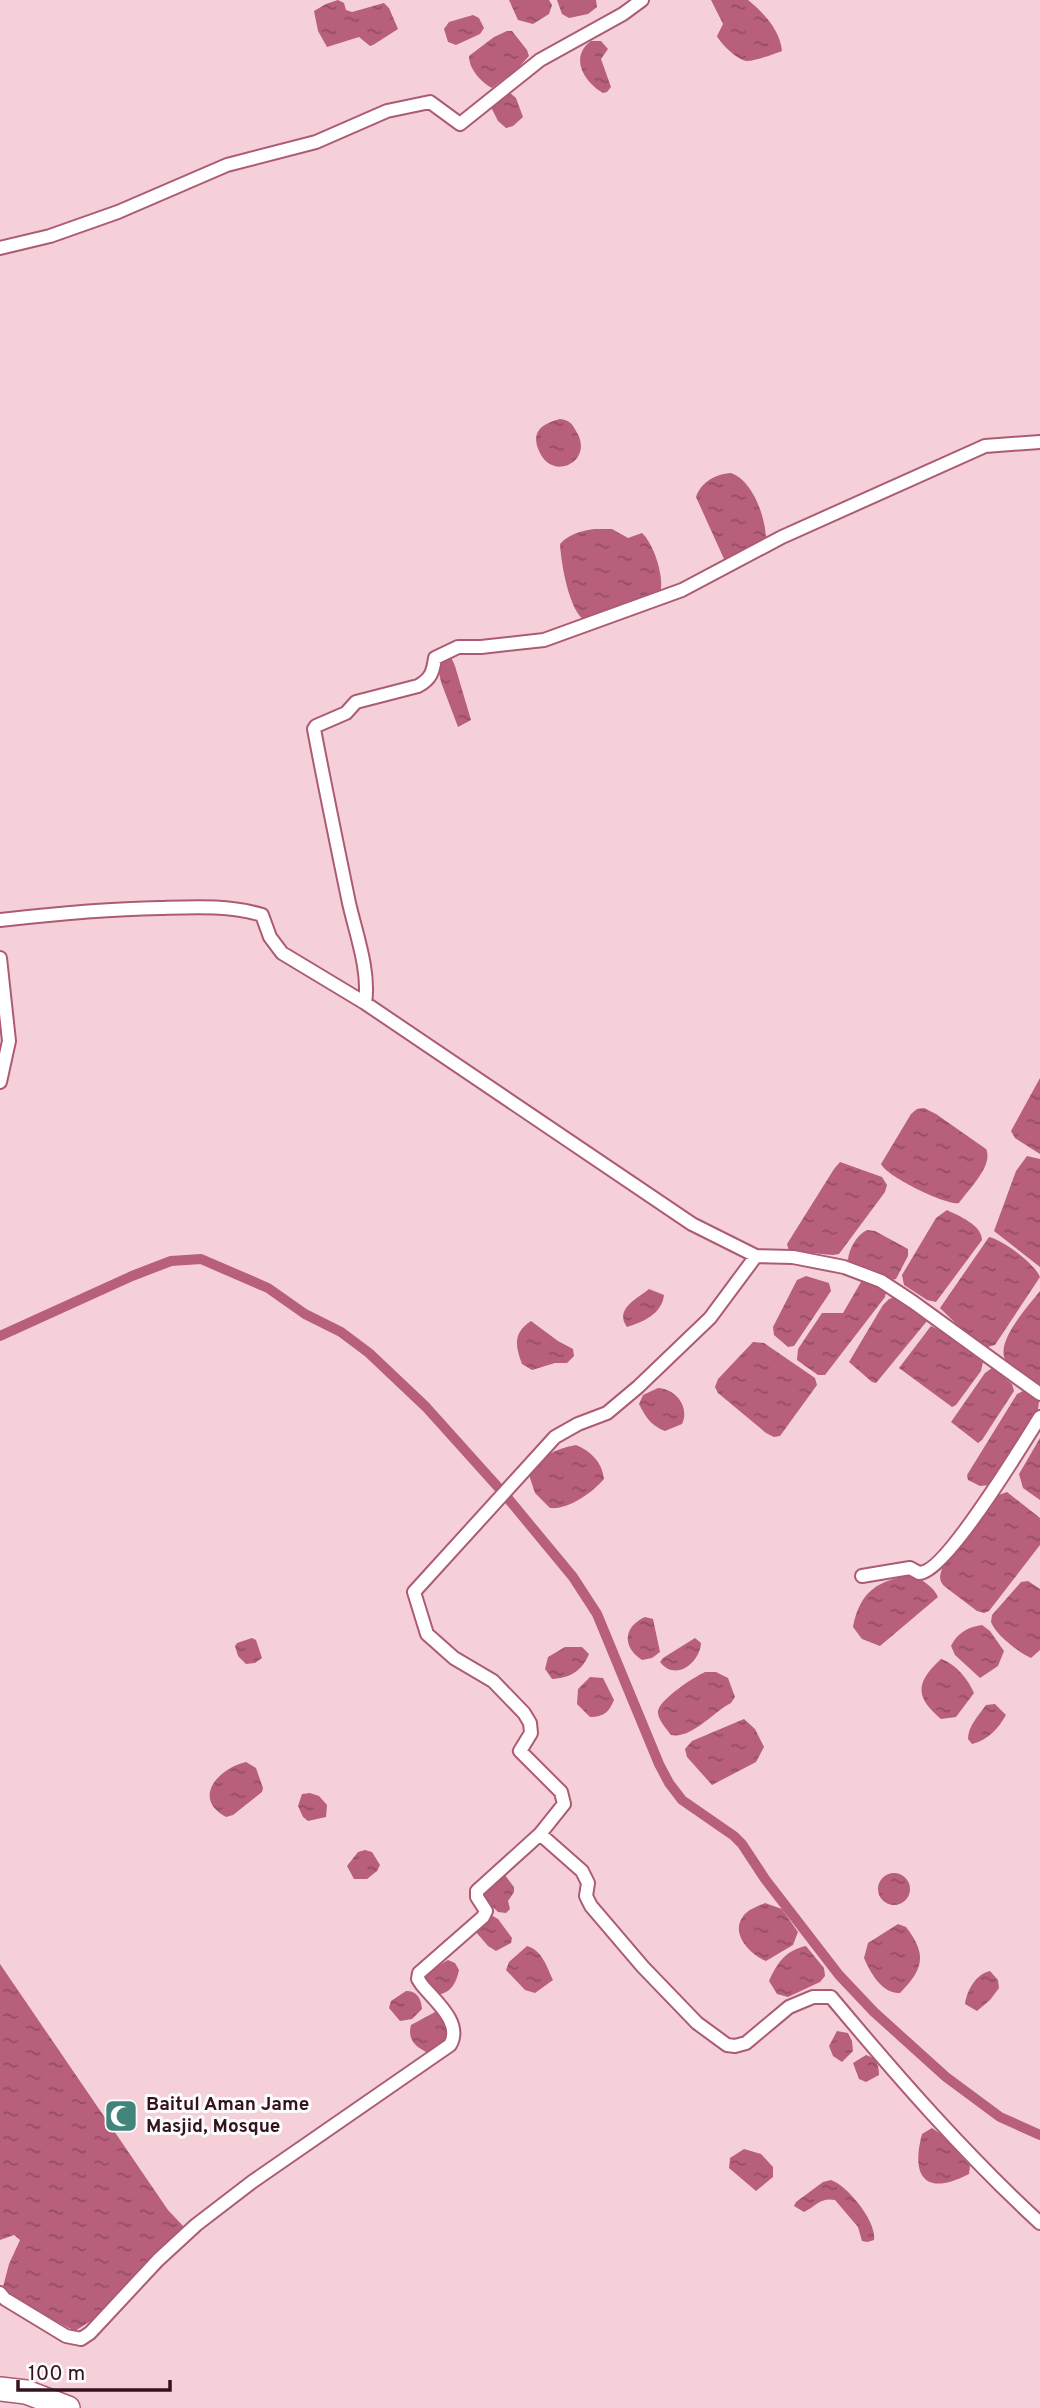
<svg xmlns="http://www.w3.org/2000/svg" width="1040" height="2408" font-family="Overpass,sans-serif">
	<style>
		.water { fill: url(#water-ripples) }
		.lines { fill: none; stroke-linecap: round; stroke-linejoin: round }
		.canal { stroke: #b75f7b; stroke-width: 10 }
		.street-casing { stroke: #ad5b75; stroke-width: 16 }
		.highway-casing { stroke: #ad5b75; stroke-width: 26 }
		.street { stroke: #fff; stroke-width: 12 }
		.highway { stroke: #fff; stroke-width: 23 }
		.labels { text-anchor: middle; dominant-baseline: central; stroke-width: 6; stroke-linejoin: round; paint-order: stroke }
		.poi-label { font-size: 19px; font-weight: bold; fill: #34131e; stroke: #fcfcfc; text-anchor: start }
	</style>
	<defs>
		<pattern id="water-ripples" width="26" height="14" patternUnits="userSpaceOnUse" patternTransform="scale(1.75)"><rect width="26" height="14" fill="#b75f7b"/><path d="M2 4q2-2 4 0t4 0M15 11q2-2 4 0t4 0" fill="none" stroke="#964d64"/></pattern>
	</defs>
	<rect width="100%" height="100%" fill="#f5d0d9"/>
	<path class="water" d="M338 0 344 3 346 10 352 12 384 3 389 8 398 29 373 45 370 46 359 37 327 47 318 31 314 11 326 4Z
		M509 0H549L552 5 549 14 533 24 518 20Z
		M557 0H596L597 7 588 14 569 18 562 14Z
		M711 0H748C764 13 780 30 782 51 774 54 755 61 748 61 739 62 720 43 717 36L723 24Z
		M473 15 479 18 484 28 480 34 456 45 448 42 444 29 449 22Z
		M507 31H512L527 50 529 56 518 68 492 88C481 82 469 69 469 56L494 37Z
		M591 41H601L608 49 601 59 611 87 607 92 603 93C584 82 569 57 591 41Z
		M509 92 516 98 523 117 513 126 506 128 498 121 491 107Z
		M560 419C569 420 572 423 576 431 595 460 554 482 540 453 530 433 540 424 560 419Z
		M731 473C753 481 765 516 766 538L735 559H724L696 497C701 482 716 474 731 473Z
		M594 529H612L628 538 642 533C654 544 665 578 660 593L586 621C569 613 561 562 560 544 569 534 581 531 594 529Z
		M447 657H451L455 666 471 720 458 727 441 682 437 663Z
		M1040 1078V1154L1015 1138 1011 1131Z
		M924 1108 936 1114 986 1149C994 1165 968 1190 959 1203 947 1206 886 1176 881 1164L911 1114 917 1109Z
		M1027 1156 1040 1159V1267L994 1231 1016 1171Z
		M840 1162 882 1177 887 1185 885 1192 839 1254 833 1255 789 1251 787 1244 834 1169Z
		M947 1210C959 1216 982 1225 982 1240L936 1302 927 1300 904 1285 902 1275 936 1218Z
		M867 1230 875 1231 908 1249V1256L896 1279 888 1281 848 1260C849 1248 857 1235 867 1230Z
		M989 1237C1003 1240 1034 1263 1040 1277L995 1345 984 1348 980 1347 940 1308Z
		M806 1276 829 1283 831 1291 794 1346 788 1347 774 1335 773 1327 797 1280Z
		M868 1279 886 1292 885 1297 825 1375H818L797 1360 798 1349 822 1313H843L861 1282Z
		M649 1289 664 1295C662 1314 643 1322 627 1327 614 1309 637 1299 649 1289Z
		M1040 1291V1386C1030 1379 1010 1370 1005 1359 996 1341 1029 1305 1040 1291Z
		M895 1297 927 1318V1321L876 1383 872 1382 849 1362 883 1305 889 1299Z
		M531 1321 558 1341 573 1349 574 1356 567 1363H555L532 1370 522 1364C515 1345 513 1333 531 1321Z
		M931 1326 943 1332 983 1362 981 1371 956 1405 952 1407 899 1368Z
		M753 1342 764 1343 815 1378 817 1385 780 1436 774 1437 766 1433 718 1393 715 1387 718 1379Z
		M992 1368 1012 1384 1014 1391 982 1440 978 1443 951 1422 985 1373Z
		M658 1388C676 1389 690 1407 682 1424L665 1431C651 1426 645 1416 639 1404L643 1395Z
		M1025 1390 1039 1401 1038 1410 989 1485 980 1486 968 1480 967 1475 1017 1394Z
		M1040 1438V1500L1023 1488 1019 1474Z
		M576 1445C591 1451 602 1462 604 1479 592 1493 568 1510 550 1508L535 1493 528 1472C541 1457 556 1448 576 1445Z
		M1007 1492 1040 1518V1545L989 1611 984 1613 977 1611 944 1586C938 1579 940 1575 943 1566L996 1496Z
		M913 1575C922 1580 934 1587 938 1597L880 1646 862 1639 853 1627C860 1591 878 1580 913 1575Z
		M1028 1581 1040 1589V1650L1031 1658C1018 1652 996 1635 991 1622L992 1615 1021 1582Z
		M645 1617 653 1619 660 1652 652 1658 642 1660C622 1647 623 1627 645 1617Z
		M982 1625 990 1631 1004 1651 998 1666 980 1678 955 1655 951 1646C957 1633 968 1627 982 1625Z
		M252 1638 256 1640 262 1658 255 1663 246 1664 238 1656 235 1646 237 1643Z
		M695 1638 701 1643C700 1663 675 1682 660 1662L663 1658Z
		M565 1647H582L589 1654C582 1671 570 1678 552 1679L545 1669 548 1657Z
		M941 1659C956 1664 968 1679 974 1693L956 1717 941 1719C915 1697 915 1683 941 1659Z
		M705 1672H716L728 1678 735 1697 731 1703C713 1712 692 1739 671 1735 667 1729 657 1719 658 1711 660 1699 694 1677 705 1672Z
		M590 1677 603 1678 614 1700C609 1712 604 1717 590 1717L577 1704 578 1689Z
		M995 1704 1006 1715C998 1729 988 1740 972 1744L968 1739C968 1726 979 1715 986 1705Z
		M744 1719 755 1729 764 1747 756 1762 712 1785 687 1757 685 1749 692 1741Z
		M246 1762 256 1768 263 1788 262 1792 233 1815 226 1817C191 1798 219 1768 246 1762Z
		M310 1793 319 1796 327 1805 326 1817 308 1821 303 1817 298 1806 302 1794Z
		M365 1850 372 1852 380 1865 377 1871 367 1879H354L347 1866 358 1852Z
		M878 1889a16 16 0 1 1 32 0a16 16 0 1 1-32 0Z
		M504 1874 514 1887V1892L508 1901 510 1909 506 1913 498 1912 481 1896Z
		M765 1903 782 1909 798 1932 793 1945 766 1961C751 1955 731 1935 742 1918 747 1909 757 1907 765 1903Z
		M491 1915 498 1919 512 1938 511 1943 496 1951 488 1946 476 1932 478 1926Z
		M898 1924 906 1927C927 1954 924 1969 900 1993 882 1994 870 1972 864 1958L868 1943Z
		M527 1946C542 1950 547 1967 553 1980L535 1993 525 1990 506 1970 509 1962Z
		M806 1946 824 1968 825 1976 820 1982 788 1997 777 1994 769 1981C777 1963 786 1950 806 1946Z
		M448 1960 455 1963 459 1970C456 1984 451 1993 436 1995L424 1978V1974Z
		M0 1964 168 2210 184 2227 94 2319 75 2331 25 2306 3 2287 9 2264 20 2240 14 2235 0 2240Z
		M990 1971 998 1980 999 1988 990 2000 977 2011 965 2004C967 1990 976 1974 990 1971Z
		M406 1991C417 1991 421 1998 422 2009L412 2019 400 2021 389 2008 391 2001Z
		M437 2011 441 2013 450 2037 435 2051 428 2053C416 2047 407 2040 411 2025Z
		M837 2031 848 2033 852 2041 853 2051 842 2062 833 2056 829 2046Z
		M866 2055C876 2058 879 2064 879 2075L866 2082 859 2079 853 2063Z
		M932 2128 942 2135 970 2166 969 2174C927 2196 910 2179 922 2134Z
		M744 2149 761 2154 773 2167V2177L756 2191 729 2168 730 2158Z
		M831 2180C848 2186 877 2222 874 2240L867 2242 862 2241 858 2227 835 2200C821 2197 816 2206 804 2212L794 2206 796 2202 823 2182Z"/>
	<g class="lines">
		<path class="canal" d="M0 1336 132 1276 171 1261 201 1259 268 1288 305 1314 341 1332 369 1353 426 1407 506 1496 573 1577 597 1614 659 1764 669 1783 682 1800 734 1836 742 1844 765 1879 839 1975 874 2012 946 2077 1000 2117 1040 2135"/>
		<defs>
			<path id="street" d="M0 248 50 236 118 212 227 165 316 142 387 111 430 102 460 124 540 60 623 14 642 0
				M0 920C53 914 107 909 160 908 194 907 229 905 262 915L270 937 282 953 365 1003 692 1224 756 1256 793 1257 844 1267 881 1281 913 1302 1040 1394
				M0 958 9 1041 0 1082
				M365 1003C370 971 356 934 349 903 337 845 325 787 314 729L316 726 346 713 356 702 418 686C431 679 433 672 435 658L458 647H481L544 640 682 590 782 537 985 446 1040 442
				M862 1576 910 1568 919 1573C945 1574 1024 1442 1040 1417
				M540 1834 582 1871 588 1883 586 1896 591 1906 643 1967 697 2023 727 2045 735 2046 746 2043 789 2007 813 1997H831C897 2076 964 2153 1040 2223
				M0 2293 5 2299 66 2336 81 2339 90 2333 158 2260 196 2225 252 2182 450 2045C463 2023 435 2001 422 1985L418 1979 419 1973 483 1917 486 1911 477 1897V1891L540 1834 564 1804 561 1792 520 1751 531 1733 530 1723 524 1713 493 1681 454 1658 427 1634 414 1592 555 1437 578 1424 607 1413 638 1387 710 1318 756 1256"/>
			<path id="highway" d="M0 2389 26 2392 68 2408"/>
		</defs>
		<use href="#street" class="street-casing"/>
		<use href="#highway" class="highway-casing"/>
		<use href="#street" class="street"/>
		<use href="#highway" class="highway"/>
	</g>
	<defs>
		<symbol id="mosque-square" viewBox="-11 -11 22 22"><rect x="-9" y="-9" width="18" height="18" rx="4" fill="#41857a" stroke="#fcfcfc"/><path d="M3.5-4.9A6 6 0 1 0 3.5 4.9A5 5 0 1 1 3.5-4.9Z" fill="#fff"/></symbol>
	</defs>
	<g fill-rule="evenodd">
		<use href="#mosque-square" x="102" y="2097" width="38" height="38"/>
	</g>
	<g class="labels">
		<g class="poi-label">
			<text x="146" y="2105">Baitul Aman Jame<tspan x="146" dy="22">Masjid, Mosque</tspan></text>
		</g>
	</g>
	<path d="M18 2380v10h152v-10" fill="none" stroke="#34131e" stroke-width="3.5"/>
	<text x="28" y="2380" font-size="21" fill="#34131e" stroke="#fcfcfc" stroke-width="5" paint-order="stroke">100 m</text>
</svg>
